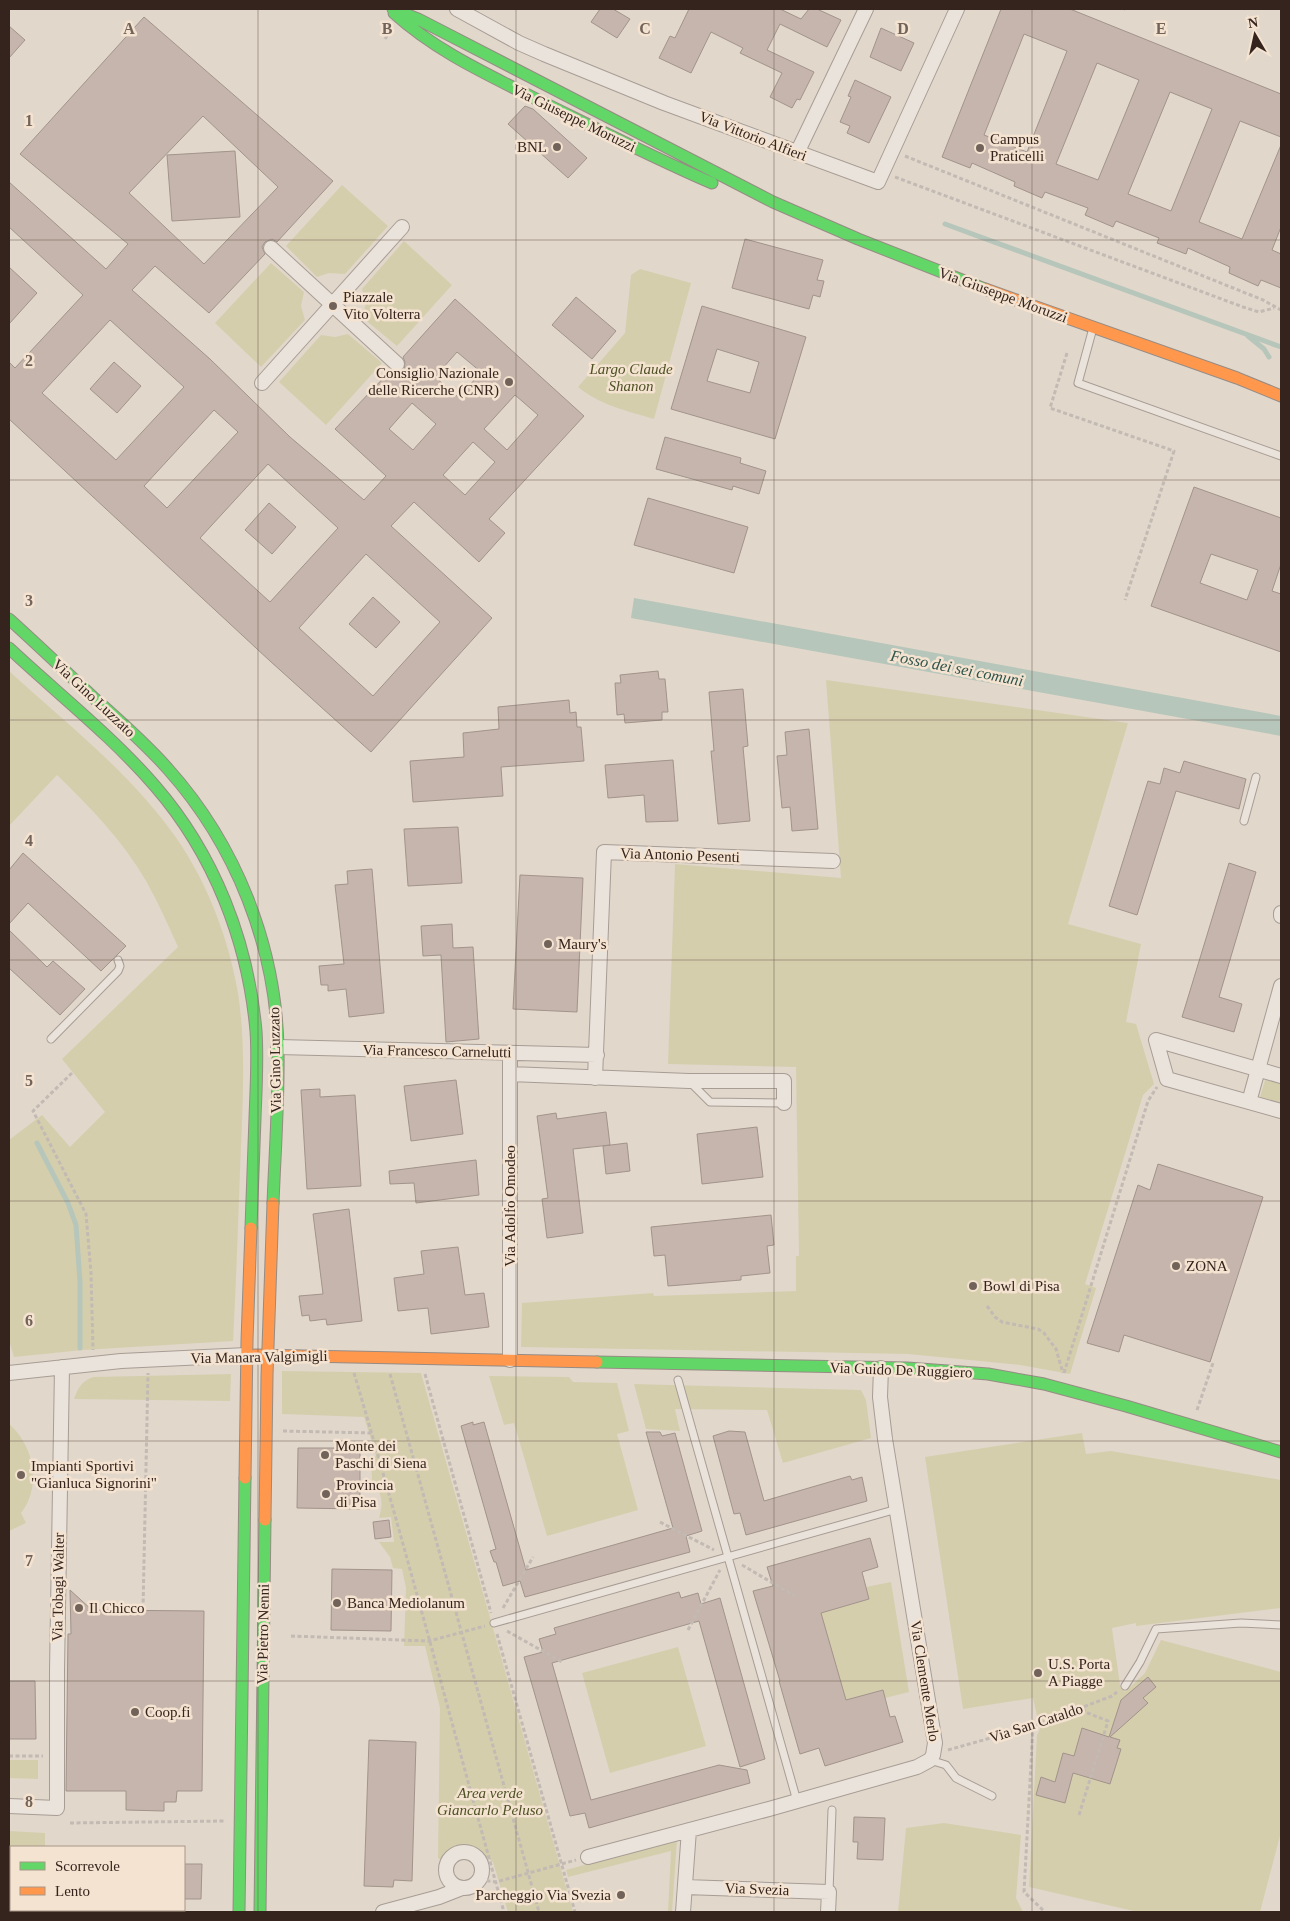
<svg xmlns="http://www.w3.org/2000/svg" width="1290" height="1921" font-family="'Times New Roman',serif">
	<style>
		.green { fill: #d5cead }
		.water { fill: #b6c6ba }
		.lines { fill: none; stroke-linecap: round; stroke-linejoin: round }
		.stream { stroke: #b6c6ba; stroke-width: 5 }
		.building { fill: #c5b5ac; stroke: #a2938b; fill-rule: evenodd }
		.lane-casing { stroke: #a79d94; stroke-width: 9 }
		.street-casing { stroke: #a79d94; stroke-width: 16 }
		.fast-casing { stroke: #968c84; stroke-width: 13 }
		.slow-casing { stroke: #968c84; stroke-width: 13 }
		.path { stroke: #c2bab3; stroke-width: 3; stroke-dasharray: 4 2.5; stroke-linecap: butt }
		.lane { stroke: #eae3dc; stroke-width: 7 }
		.street { stroke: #eae3dc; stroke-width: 14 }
		.fast { stroke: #63d668; stroke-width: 11 }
		.slow { stroke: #ff974d; stroke-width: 11 }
		.grid { fill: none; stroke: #72635a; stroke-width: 1; stroke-opacity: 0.55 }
		.poi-dot { fill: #72635a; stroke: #f4e3d0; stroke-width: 2 }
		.labels { text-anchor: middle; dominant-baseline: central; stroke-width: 5; stroke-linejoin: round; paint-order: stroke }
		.street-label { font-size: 15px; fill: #35241d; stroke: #f4e3d0 }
		.poi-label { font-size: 15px; fill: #35241d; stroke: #f4e3d0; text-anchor: start }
		.park-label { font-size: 15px; font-style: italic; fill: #4d5124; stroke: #f4e3d0 }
		.water-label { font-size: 16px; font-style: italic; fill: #2d544b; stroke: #f4e3d0 }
		.grid-label { font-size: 16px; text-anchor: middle; font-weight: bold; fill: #72635a; stroke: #f4e3d0; stroke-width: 5; stroke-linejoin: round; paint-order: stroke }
	</style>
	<rect width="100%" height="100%" fill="#e2d7cb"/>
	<path class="green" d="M342 185 388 226 345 274 329 273 317 277 286 246Z
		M404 241 452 285 397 346 363 318 366 302 362 289Z
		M271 263 304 292 301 306 305 320 261 367 215 323Z
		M640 269 691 283 654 419C627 411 600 405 578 387L625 333 631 275Z
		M348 334 382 363 326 425 279 382 321 335 335 337Z
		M9 671C67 724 132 774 177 839 208 884 229 940 238 993 247 1052 242 1112 240 1171 238 1228 236 1285 233 1341L83 1350 14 1357 9 1340V1140L42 1115 70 1147 105 1112 62 1059 178 947C168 925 158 902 146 881 123 841 90 807 57 775L9 826Z
		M826 680 1128 723 1068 924 1141 944 1126 1022 1136 1024 1154 1084 1143 1095 1085 1284 1096 1288 1070 1374 1020 1365 908 1354 521 1347 522 1303 653 1293 654 1296 796 1291V1256H799L796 1067 668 1064 675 864 841 878Z
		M1266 1077 1281 1082V1103L1260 1097Z
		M282 1371 421 1373 573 1912H508L493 1862 475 1849 464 1847 455 1849 443 1861 438 1858 440 1708 425 1646H404L406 1588 402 1569 393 1568 390 1557 379 1542H394L391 1517 379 1518C383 1503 383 1494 372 1482L371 1459 376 1456 364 1417 282 1414Z
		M231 1374 230 1401 74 1399C78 1388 82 1380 94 1377Z
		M489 1376 569 1377 573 1382 617 1383 629 1431 617 1434 638 1510 547 1536 514 1423 504 1425Z
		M634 1384 861 1390 866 1400 871 1438 783 1463 767 1410 675 1409 680 1431 646 1429Z
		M9 1424C34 1445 42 1487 21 1513L26 1523 9 1531Z
		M1082 1433 1086 1454 1111 1451 1281 1480V1608L1136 1626V1623L1112 1628 1120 1685 1125 1692 1145 1673 1161 1640 1281 1672V1832L1260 1912H1138L1029 1887 1037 1735 1040 1729 1033 1698 963 1709 925 1457Z
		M891 1582 909 1692 885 1698 882 1690 846 1700 821 1613 869 1599 866 1587Z
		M678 1647 706 1746 610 1773 582 1673Z
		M9 1760H38V1779L9 1778Z
		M944 1823 1021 1835 1016 1898 1023 1912H898L906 1828Z
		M9 1831 45 1833V1847H9Z
		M677 1839 672 1912H668L671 1851 568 1877 566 1870Z"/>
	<path class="water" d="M634 598 1281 716V736L631 618Z"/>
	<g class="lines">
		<path class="stream" d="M945 224 1281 347
			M1248 336 1264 349 1269 357
			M37 1143 68 1203 76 1225 80 1282V1348"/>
	</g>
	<path class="building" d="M600 9H613L630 19 617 38 591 22Z
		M689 9H780L801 19 809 9H817L841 20 827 47 780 24 767 50 814 72 800 100 797 99 792 108 770 97 782 73 740 53 743 48 711 32 691 73 659 58 670 36 675 38Z
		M1001 9H1070L1281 94V137L1240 121 1199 222 1242 239 1281 145V227L1272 250 1281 254V288L1261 280 1258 286 1229 273 1230 267 1188 248 1186 254 1157 243 1159 238 1116 221 1113 227 1085 215 1088 208 1045 192 1042 198 1014 186 1015 182 972 163 970 168 942 157ZM1024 34 1067 51 1027 152 984 135ZM1097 63 1139 80 1098 180 1056 164ZM1170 92 1212 109 1171 211 1128 194Z
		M144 17 333 181 277 242 272 239 265 242 262 247 265 254 209 313 155 266 132 290 210 359 290 437 364 500 386 476 335 429 391 370 399 372 404 370 405 362 403 357 455 299 584 416 489 519 505 533 479 562 414 502 391 526 492 618 371 752 270 661 9 419V362L15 368 83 295 9 227V182L106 269 128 244 20 154ZM203 116 278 187 204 264 129 193ZM110 320 184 387 116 460 42 393ZM457 352 481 372 459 398 435 377ZM515 395 538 415 507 450 484 429ZM412 403 436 424 413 450 389 429ZM214 410 238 432 167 508 144 486ZM473 442 495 462 465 495 443 475ZM268 464 338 528 270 602 200 538ZM366 554 440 622 373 696 299 628Z
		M9 26 25 40 9 58Z
		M881 28 914 43 901 71 870 57Z
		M855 80 891 97 869 143 847 133 850 126 840 122 851 97 848 96Z
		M525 106 533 109 587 158 568 178 508 124Z
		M235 151 240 217 172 221 167 155Z
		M745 239 823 260 817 280 824 281 820 297 813 295 809 309 732 288Z
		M9 267 37 293 9 324Z
		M576 297 616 331 592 359 552 325Z
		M702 306 806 337 775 439 671 409ZM717 349 759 362 750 393 707 381Z
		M114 362 141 386 117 413 90 389Z
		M665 437 741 458 740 463 766 471 759 494 733 486 732 490 656 469Z
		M1194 487 1281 518V564L1272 591 1281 594V652L1151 606ZM1211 554 1258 570 1247 600 1200 583Z
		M648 498 748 527 734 573 634 545Z
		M269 503 296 527 272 554 245 530Z
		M373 597 400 622 376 648 349 624Z
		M658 671 659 679H665L668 712H662V720L625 723 624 714 617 715 615 683H621L620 675Z
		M743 689 748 746 743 747 750 821 718 824 711 751H714L709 692Z
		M569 700 570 713 576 712 577 727H581L584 761 501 767 503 796 413 802 410 761 464 757 463 733 499 729 498 707Z
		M809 729 818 829 792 831 790 807 782 808 777 756 787 755 785 732Z
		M673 760 678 821 646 822 644 795 608 798 605 765Z
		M1184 761 1246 779 1239 809 1176 791 1137 915 1109 906 1148 781 1160 784 1164 768 1180 773Z
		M458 827 462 883 408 886 404 829Z
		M23 853 126 946 101 971 28 903 9 924V870Z
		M1229 863 1256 872 1219 997 1242 1004 1234 1032 1182 1017Z
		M372 869 384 1013 349 1017 346 989 328 991V985H321L319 966 344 964 335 885 348 884 347 871Z
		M520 875 583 878 577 1012 513 1009Z
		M452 924 453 948 473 947 479 1039 446 1042 441 955 423 956 421 926Z
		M9 930 47 967 53 961 85 989 60 1015 9 968Z
		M456 1080 463 1134 411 1141 404 1086Z
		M320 1089V1097L355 1095 361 1186 307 1189 301 1090Z
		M606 1112 610 1145 573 1149 583 1233 547 1238 542 1199 548 1198 537 1116 556 1113 557 1119Z
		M757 1127 763 1177 702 1184 697 1134Z
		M627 1143 630 1171 606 1174 603 1146Z
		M476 1160 479 1195 416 1203 414 1183 390 1184 389 1171Z
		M1158 1164 1263 1197 1210 1362 1124 1335 1119 1352 1087 1343 1138 1185 1150 1190Z
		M349 1209 362 1321 327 1325 326 1319 310 1321 309 1315 302 1316 299 1296 323 1294 313 1214Z
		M771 1215 774 1245 767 1246 770 1273 741 1276V1280L668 1286 665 1255 654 1256 651 1227Z
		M458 1247 465 1295 484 1293 489 1327 431 1334 428 1308 398 1311 394 1278 424 1274 421 1251Z
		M473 1422V1425L484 1422 526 1570 673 1528 646 1432H660L662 1436 675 1433 702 1531 686 1536 690 1552 525 1597 520 1581 503 1586 496 1562H494L490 1551 496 1549 461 1426Z
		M729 1431 745 1432 764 1501 850 1476 852 1480 862 1477 867 1501 746 1535 740 1513 734 1514 713 1436Z
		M298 1448H360V1509L297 1508Z
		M389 1520 391 1537 375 1539 373 1522Z
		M870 1538 878 1567 862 1572 869 1599 821 1613 846 1700 883 1690 890 1717 895 1716 903 1742 825 1766 819 1748 800 1754 779 1681H780L753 1591 773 1586 767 1567Z
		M332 1569 392 1570 391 1631 331 1630Z
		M70 1590 92 1610 204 1611 202 1791H177L176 1802H164V1811L126 1810V1791H66L68 1634H71Z
		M679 1592 681 1598 698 1593 701 1604 720 1598 765 1759 740 1767 699 1621 552 1663 591 1800 719 1765 747 1770 750 1783 589 1828 585 1813 570 1816 524 1657 543 1652 539 1639 556 1634 554 1628Z
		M1148 1677 1156 1687 1143 1698 1148 1703 1110 1737 1120 1740 1117 1748 1121 1749 1110 1784 1073 1773 1065 1803 1036 1795 1041 1777 1055 1782 1063 1753 1074 1756 1082 1728 1109 1737 1121 1700Z
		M9 1681H35L36 1739H9Z
		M369 1740 416 1742 412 1881 394 1880 393 1887 364 1886Z
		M854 1817 885 1818 883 1860 857 1859 858 1842H853Z
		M184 1864H202L201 1899H184Z"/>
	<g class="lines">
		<defs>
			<path id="lane" d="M1093 328 1078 383 1281 456
				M1244 821 1256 777
				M51 1039 118 971 120 966 118 960
				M690 1082 710 1102 784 1103
				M678 1380 797 1801
				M494 1623 897 1509
				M1125 1686 1140 1662 1156 1629 1241 1623 1281 1625
				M930 1760 946 1765 956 1778 992 1796
				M829 1892 832 1810"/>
			<path id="street" d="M457 9 519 43 544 54 664 103 878 182 957 9
				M797 153 866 9
				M271 248 397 364
				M262 383 402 227
				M1281 913V916
				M278 1047 597 1055
				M510 1053V1360
				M510 1074 689 1081H784V1103
				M1281 1076 1156 1040 1167 1079 1281 1111
				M595 1078 604 852 833 861
				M1249 1102 1281 986
				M9 1373 121 1361 247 1355
				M9 1806 57 1808V1670L62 1367
				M446 1870a18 18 0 1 1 36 0a18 18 0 1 1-36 0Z
				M588 1857 769 1809 917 1767 930 1760 933 1755 935 1743 885 1439 880 1397 881 1368
				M685 1887 829 1892 828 1912
				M383 1912 439 1897 462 1888
				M683 1912 689 1830"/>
			<path id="fast" d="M393 9 418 19 773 202 858 239 985 289
				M394 13C437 52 489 75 540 101 597 129 654 158 712 183
				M9 619C38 645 66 672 95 699 120 721 146 744 168 769 236 845 276 946 278 1048 279 1099 275 1151 273 1203
				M9 648C57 693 112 736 155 786 214 854 248 941 256 1031 258 1060 256 1089 255 1118 254 1154 252 1191 251 1228
				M597 1362 907 1368 988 1374 1044 1384 1126 1406 1281 1452
				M239 1912 245 1478
				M260 1912 265 1520"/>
			<path id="slow" d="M985 289 1237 378 1281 396
				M255 1355 597 1362
				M245 1478 247 1341 251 1228
				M265 1520 267 1376 273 1203"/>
		</defs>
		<use href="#lane" class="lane-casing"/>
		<use href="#street" class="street-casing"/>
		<use href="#fast" class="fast-casing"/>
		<use href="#slow" class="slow-casing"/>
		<path class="path" d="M1124 9H1125
			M385 39 390 32
			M905 156 1263 300 1281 310
			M895 177 1243 307 1259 312 1274 308
			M1067 353 1050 408 1174 451 1125 600
			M72 1073 33 1111 86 1214 91 1273 93 1350
			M987 1306 995 1317 1002 1322 1038 1329 1044 1333 1056 1349 1063 1373
			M354 1373C407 1552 454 1733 504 1912
			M1064 1373 1148 1101 1157 1087
			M390 1374 539 1912
			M425 1374 491 1613
			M1197 1410 1213 1363
			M283 1431 372 1433
			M660 1522 714 1550
			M742 1565 795 1596
			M503 1608 533 1557
			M143 1609 148 1373
			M688 1630 720 1570
			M507 1631 562 1662
			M497 1634 575 1912
			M291 1636 429 1641 485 1626
			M1033 1726 1024 1892 1045 1912
			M948 1750 1033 1726 1112 1696 1117 1692
			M9 1756H43
			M1079 1815 1108 1721 1085 1712 1083 1707
			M70 1823 225 1821
			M480 1880 496 1882 576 1860"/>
		<use href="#lane" class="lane"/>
		<use href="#street" class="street"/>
		<use href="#fast" class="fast"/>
		<use href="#slow" class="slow"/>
	</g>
	<path class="grid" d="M258 9V1912M516 9V1912M774 9V1912M1032 9V1912M9 240H1281M9 480H1281M9 720H1281M9 960H1281M9 1201H1281M9 1441H1281M9 1681H1281"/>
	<g class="poi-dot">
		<circle cx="557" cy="147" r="5"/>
		<circle cx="980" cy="148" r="5"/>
		<circle cx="333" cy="306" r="5"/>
		<circle cx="509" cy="382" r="5"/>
		<circle cx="548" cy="944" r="5"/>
		<circle cx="1176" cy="1266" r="5"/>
		<circle cx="973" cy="1286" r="5"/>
		<circle cx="325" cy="1455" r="5"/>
		<circle cx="21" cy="1475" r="5"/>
		<circle cx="326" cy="1494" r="5"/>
		<circle cx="337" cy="1603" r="5"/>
		<circle cx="79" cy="1608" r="5"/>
		<circle cx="1038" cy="1673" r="5"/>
		<circle cx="135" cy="1712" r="5"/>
		<circle cx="621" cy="1895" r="5"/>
	</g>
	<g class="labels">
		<g class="street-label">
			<text transform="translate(574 118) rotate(26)">Via Giuseppe Moruzzi</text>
			<text transform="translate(753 136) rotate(21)">Via Vittorio Alfieri</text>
			<text transform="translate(1003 295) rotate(20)">Via Giuseppe Moruzzi</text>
			<text transform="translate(94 698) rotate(43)">Via Gino Luzzato</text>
			<text transform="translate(680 855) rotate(2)">Via Antonio Pesenti</text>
			<text transform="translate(437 1051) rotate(1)">Via Francesco Carnelutti</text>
			<text transform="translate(275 1060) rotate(-91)">Via Gino Luzzato</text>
			<text transform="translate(510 1206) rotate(-90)">Via Adolfo Omodeo</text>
			<text transform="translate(259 1357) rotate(-1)">Via Manara Valgimigli</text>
			<text transform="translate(901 1370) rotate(2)">Via Guido De Ruggiero</text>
			<text transform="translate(58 1587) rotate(-89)">Via Tobagi Walter</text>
			<text transform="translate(263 1634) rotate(-89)">Via Pietro Nenni</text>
			<text transform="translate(925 1681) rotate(81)">Via Clemente Merlo</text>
			<text transform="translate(1036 1723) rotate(-18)">Via San Cataldo</text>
			<text transform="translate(757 1889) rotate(2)">Via Svezia</text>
		</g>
		<g class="poi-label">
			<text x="990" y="139">Campus<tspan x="990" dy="17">Praticelli</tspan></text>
			<text x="547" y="147" text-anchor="end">BNL</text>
			<text x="343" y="297">Piazzale<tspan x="343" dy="17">Vito Volterra</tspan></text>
			<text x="499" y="373" text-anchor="end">Consiglio Nazionale<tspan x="499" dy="17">delle Ricerche (CNR)</tspan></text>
			<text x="558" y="944">Maury's</text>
			<text x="1186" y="1266">ZONA</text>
			<text x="983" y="1286">Bowl di Pisa</text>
			<text x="335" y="1446">Monte dei<tspan x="335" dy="17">Paschi di Siena</tspan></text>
			<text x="31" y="1466">Impianti Sportivi<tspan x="31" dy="17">"Gianluca Signorini"</tspan></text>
			<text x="336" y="1485">Provincia<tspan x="336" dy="17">di Pisa</tspan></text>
			<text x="347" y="1603">Banca Mediolanum</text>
			<text x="89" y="1608">Il Chicco</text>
			<text x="1048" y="1664">U.S. Porta<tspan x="1048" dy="17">A Piagge</tspan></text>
			<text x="145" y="1712">Coop.fi</text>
			<text x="611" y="1895" text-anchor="end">Parcheggio Via Svezia</text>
		</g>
		<g class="park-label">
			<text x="631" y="369">Largo Claude<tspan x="631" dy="17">Shanon</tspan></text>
			<text x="490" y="1793">Area verde<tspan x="490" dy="17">Giancarlo Peluso</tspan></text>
		</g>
		<g class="water-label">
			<text transform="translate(957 668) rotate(11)">Fosso dei sei comuni</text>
		</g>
	</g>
	<g class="grid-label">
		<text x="129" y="34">A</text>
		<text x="387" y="34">B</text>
		<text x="645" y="34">C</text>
		<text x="903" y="34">D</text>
		<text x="1161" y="34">E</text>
		<text x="29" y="126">1</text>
		<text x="29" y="366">2</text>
		<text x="29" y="606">3</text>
		<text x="29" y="846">4</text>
		<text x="29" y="1086">5</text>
		<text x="29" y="1326">6</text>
		<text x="29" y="1566">7</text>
		<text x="29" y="1807">8</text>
	</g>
	<rect width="1290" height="1921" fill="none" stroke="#35241d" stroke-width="20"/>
	<rect x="10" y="1846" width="175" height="65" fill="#f4e3d0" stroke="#a89788"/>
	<rect x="20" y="1862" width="25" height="8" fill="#63d668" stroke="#a89788"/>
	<text x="55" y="1871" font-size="15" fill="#35241d">Scorrevole</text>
	<rect x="20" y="1887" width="25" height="8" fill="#ff974d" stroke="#a89788"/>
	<text x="55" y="1896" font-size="15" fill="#35241d">Lento</text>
	<g transform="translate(1255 35) rotate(351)" stroke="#f4e3d0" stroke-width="4" paint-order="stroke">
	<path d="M0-4L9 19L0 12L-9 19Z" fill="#35241d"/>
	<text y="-8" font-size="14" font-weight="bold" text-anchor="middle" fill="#35241d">N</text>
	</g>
</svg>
